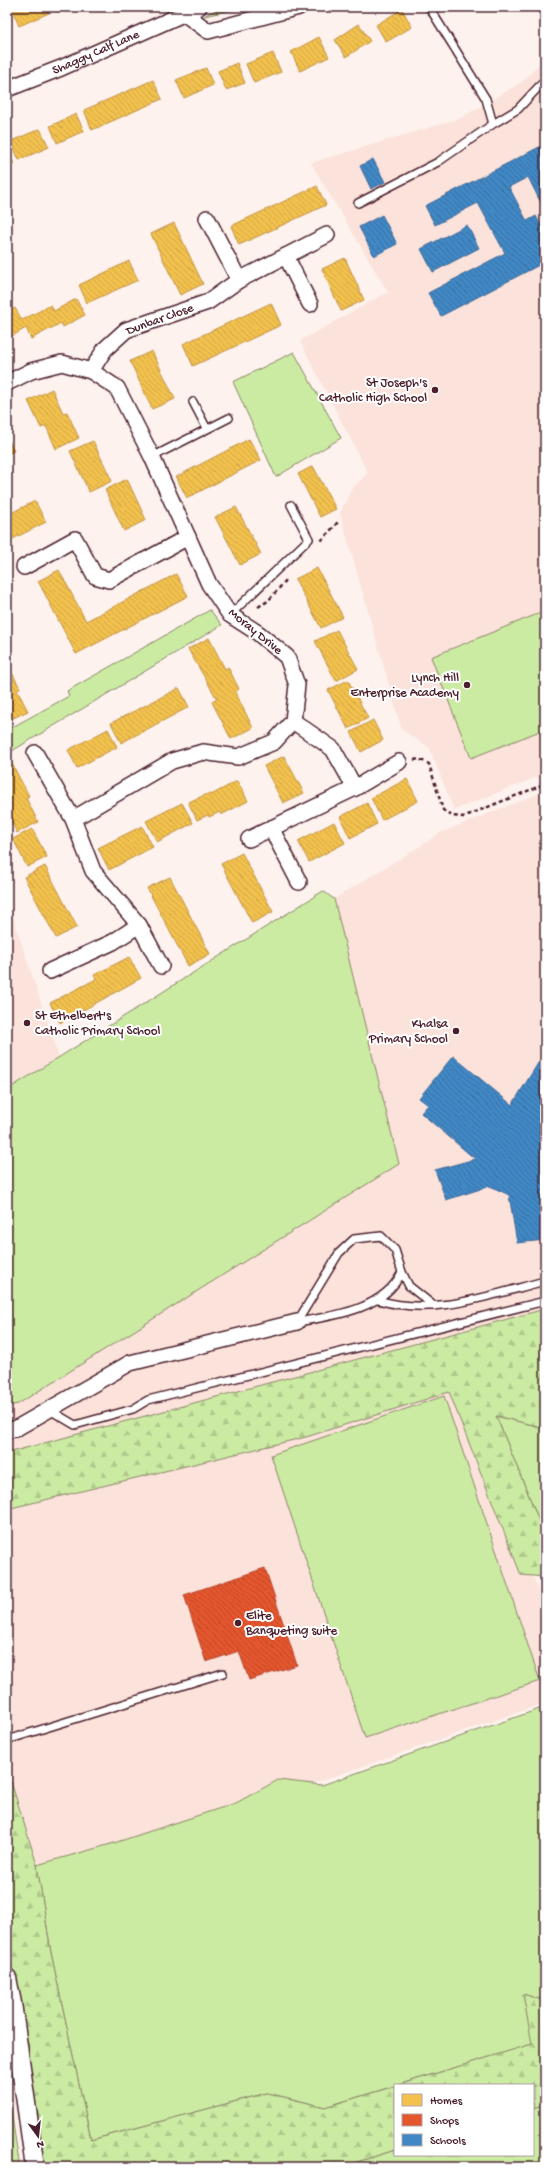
<svg xmlns="http://www.w3.org/2000/svg" width="552" height="2174" font-family="'Gochi Hand',sans-serif">
	<style>
		.built { fill: #fbe2da }
		.green { fill: #cbeba3; stroke: #8a8567 }
		.forest { fill: url(#forest-firs); stroke: #8a8567 }
		.homes { fill: url(#homes-back-hatch); stroke: #c09044 }
		.shops { fill: url(#shops-back-hatch); stroke: #b6462d }
		.schools { fill: url(#schools-back-hatch); stroke: #426897 }
		.lines { fill: none; stroke-linecap: round; stroke-linejoin: round }
		.service-casing { stroke: #4a1f2b; stroke-width: 10 }
		.minor-casing { stroke: #4a1f2b; stroke-width: 18 }
		.tertiary-casing { stroke: #4a1f2b; stroke-width: 21 }
		.path { stroke: #4a1f2b; stroke-width: 2.5; stroke-dasharray: 4 3; stroke-linecap: butt }
		.service { stroke: #fff; stroke-width: 7 }
		.minor { stroke: #fff; stroke-width: 15 }
		.tertiary { stroke: #fff; stroke-width: 18 }
		.poi-dot { fill: #4a1f2b; stroke: #fff; stroke-width: 1.5 }
		.labels { text-anchor: middle; dominant-baseline: central; stroke-width: 4; stroke-linejoin: round; paint-order: stroke }
		.street-label { font-size: 13px; fill: #4a1f2b; stroke: #fff }
		.poi-label { font-size: 13px; fill: #4a1f2b; stroke: #fff; text-anchor: end }
	</style>
	<defs>
		<pattern id="forest-firs" width="22" height="20" patternUnits="userSpaceOnUse"><rect width="22" height="20" fill="#cbeba3"/><path d="M5 1l3.5 6h-7zM16 11l3.5 6h-7z" fill="#b0c98c"/></pattern>
		<pattern id="homes-back-hatch" width="6" height="6" patternUnits="userSpaceOnUse"><rect width="6" height="6" fill="#f2c14e"/><path d="M-1 5l2 2M0 0l6 6M5-1l2 2" fill="none" stroke="#d1a544"/></pattern>
		<pattern id="shops-back-hatch" width="6" height="6" patternUnits="userSpaceOnUse"><rect width="6" height="6" fill="#e4572e"/><path d="M-1 5l2 2M0 0l6 6M5-1l2 2" fill="none" stroke="#bb4727"/></pattern>
		<pattern id="schools-back-hatch" width="6" height="6" patternUnits="userSpaceOnUse"><rect width="6" height="6" fill="#3f88c5"/><path d="M-1 5l2 2M0 0l6 6M5-1l2 2" fill="none" stroke="#376fa0"/></pattern>
	</defs>
	<rect width="100%" height="100%" fill="#fdf2ee"/>
	<filter id="ink" filterUnits="userSpaceOnUse"><feTurbulence type="fractalNoise" baseFrequency=".025" numOctaves="2"/><feDisplacementMap in="SourceGraphic" scale="8" xChannelSelector="R" yChannelSelector="G"/><feConvolveMatrix kernelMatrix="1 2 1 2 8 2 1 2 1" color-interpolation-filters="sRGB"/></filter>
	<g filter="url(#ink)">
		<path class="built" d="M545 58V774L454 810 429 747 402 730 340 513 351 490 368 473 300 341 388 292 311 163 461 118 522 82Z
			M545 791V1309L7 1453V1406L18 1403 399 1164 334 899 427 842 438 834Z
			M7 900 59 1057 7 1090Z
			M450 1374 545 1607V1703L17 1886 7 1856V1476Z"/>
		<path class="green" d="M221 7H246L204 16Z
			M294 352 341 438 276 477 233 382Z
			M210 610 222 625 7 754V730L69 696 67 691Z
			M545 611V729L471 758 431 657Z
			M323 891 334 899 399 1164 18 1404 7 1406V1090Z
			M444 1396 540 1681 365 1738 271 1455Z
			M496 1416 545 1428V1535Z
			M545 1707V2001L523 1994 533 2044 325 2107 267 2093 91 2140 51 1953 37 1865 111 1844 236 1803 278 1780 322 1785Z
			M7 2085 19 2162 18 2167H7Z
			M545 2104V2167H341L395 2150V2155H533V2108Z"/>
		<path class="forest" d="M545 1309V1428L496 1416 545 1535V1577L521 1575 449 1392 306 1437 7 1509V1453Z
			M7 1769 37 1865 51 1953 91 2140 267 2093 325 2107 395 2086V2150L341 2167H39L37 2127 7 1938Z
			M523 1994 545 2001V2104L533 2108V2085H398L532 2044Z"/>
		<path class="homes" d="M11 7H46L49 13 19 26Z
			M55 7H68L58 12Z
			M402 9 412 27 386 42 376 25Z
			M7 18 11 29 7 30Z
			M359 24 370 41 346 57 335 40Z
			M319 37 329 57 300 71 291 52Z
			M273 53 281 72 254 83 246 64Z
			M237 63 245 83 226 90 218 71Z
			M206 68 213 85 184 98 176 80Z
			M153 80 162 99 92 130 84 110Z
			M76 114 84 131 57 143 50 126Z
			M40 129 49 147 19 160 11 141Z
			M7 149 14 164 7 167Z
			M317 186 326 205 239 245 231 226Z
			M174 223 203 284 180 295 151 234Z
			M345 258 364 300 341 311 322 269Z
			M129 261 138 280 87 303 79 285Z
			M76 299 85 315 63 327 61 323 31 339 26 328 7 339V312L15 308 22 320 51 305 54 311Z
			M271 303 281 325 193 366 183 344Z
			M152 351 175 399 152 409 130 361Z
			M52 389 63 413 67 412 79 438 56 449 46 426 41 428 28 401Z
			M7 436 14 451 7 454Z
			M249 439 261 460 187 498 176 477Z
			M93 441 112 481 89 492 70 451Z
			M313 466 336 509 320 517 298 474Z
			M127 479 146 520 124 531 105 490Z
			M35 501 46 522 7 542V515Z
			M236 507 261 554 240 565 215 517Z
			M317 568 343 617 321 628 295 579Z
			M59 570 86 621 176 574 188 596 76 654 38 581Z
			M337 630 358 669 336 681 315 641Z
			M209 638 225 669 228 667 239 689 235 692 253 728 231 739 212 702 217 699 188 649Z
			M7 663 20 688 17 690 28 711 7 721Z
			M348 680 368 718 348 729 328 690Z
			M179 688 189 707 121 743 111 723Z
			M373 720 383 740 361 752 351 732Z
			M108 729 117 747 77 768 68 750Z
			M284 756 304 793 283 803 264 766Z
			M9 758 29 796 26 798 38 822 17 833 7 813V759Z
			M407 779 418 801 382 820 371 798Z
			M237 781 248 801 221 815 220 812 209 817 208 815 197 820 188 802 210 793 211 795Z
			M182 803 193 823 157 842 146 821Z
			M367 803 377 824 350 838 340 817Z
			M334 822 345 843 309 862 298 841Z
			M142 826 153 847 109 870 98 848Z
			M32 829 47 857 27 867 13 839Z
			M242 853 273 912 252 923 221 864Z
			M45 866 77 927 56 938 24 877Z
			M170 877 210 954 188 966 147 888Z
			M129 957 141 978 60 1023 50 1003 96 979 94 975Z"/>
		<path class="shops" d="M265 1568 297 1665 249 1680 239 1651 206 1662 184 1595Z"/>
		<path class="schools" d="M545 144V211L528 177 509 187 527 221 536 216 545 234V262L441 316 428 293 505 253 478 203 435 225 425 206Z
			M373 159 385 182 371 189 360 166Z
			M382 215 397 244 374 256 359 227Z
			M467 225 479 248 433 272 421 249Z
			M545 1052V1240L517 1243 509 1195 490 1186 446 1200 435 1170 475 1159 421 1113 428 1105 419 1098 453 1056 512 1105Z"/>
		<g class="lines">
			<defs>
				<path id="service" d="M493 124 518 109 545 80
					M358 203 438 162 493 124 486 99 429 7
					M193 402 207 429
					M152 457 229 418
					M230 615 309 539 291 505
					M381 1236 395 1250 402 1272C384 1310 334 1316 297 1322L339 1253 354 1239Z
					M402 1272 409 1286 434 1306
					M378 1300C434 1317 490 1295 545 1281
					M48 1409 75 1425 133 1409 148 1400 545 1301
					M7 1740 223 1673"/>
				<g id="minor">
					<path d="M185 14 208 31 299 7"/>
					<path id="s1" d="M7 89 61 68 199 7"/>
					<path d="M207 218 239 280"/>
					<path d="M286 256 310 304"/>
					<path d="M91 371 105 349 126 330 208 302 239 280 327 235"/>
					<path d="M7 383 31 371 62 363 91 371 117 388 152 457 209 584 230 615 258 633 287 657 297 685 293 721 274 742 238 757 203 752 172 761 73 819"/>
					<path d="M24 567 75 539 95 576 109 580 188 537"/>
					<path d="M293 721 333 749 355 788"/>
					<path d="M35 753 73 819 93 871 139 925 161 966"/>
					<path d="M271 828 299 882"/>
					<path d="M249 839 355 788 399 762"/>
					<path d="M50 971 113 942 139 925"/>
					<path d="M7 1430 15 1429 130 1363 297 1322"/>
				</g>
				<path id="tertiary" d="M7 1978 12 2003 35 2167"/>
			</defs>
			<use href="#service" class="service-casing"/>
			<use href="#minor" class="minor-casing"/>
			<use href="#tertiary" class="tertiary-casing"/>
			<path class="path" d="M321 541 338 522
				M258 607 268 601 287 579
				M414 760 419 759 429 764 443 810 452 816 463 817 545 784"/>
			<use href="#service" class="service"/>
			<use href="#minor" class="minor"/>
			<use href="#tertiary" class="tertiary"/>
		</g>
	</g>
	<g class="poi-dot">
		<circle cx="435" cy="390" r="4"/>
		<circle cx="467" cy="685" r="4"/>
		<circle cx="27" cy="1023" r="4"/>
		<circle cx="456" cy="1031" r="4"/>
		<circle cx="238" cy="1623" r="4"/>
	</g>
	<g class="labels">
		<g class="street-label">
			<text stroke="none"><textPath href="#s1" startOffset="96">Shaggy Calf Lane</textPath></text>
			<text transform="translate(160 320) rotate(-20)">Dunbar Close</text>
			<text transform="translate(255 632) rotate(39)">Moray Drive</text>
		</g>
		<g class="poi-label">
			<text x="427" y="383">St Joseph's<tspan x="427" dy="15">Catholic High School</tspan></text>
			<text x="459" y="678">Lynch Hill<tspan x="459" dy="15">Enterprise Academy</tspan></text>
			<text x="35" y="1016" text-anchor="start">St Ethelbert's<tspan x="35" dy="15">Catholic Primary School</tspan></text>
			<text x="448" y="1024">Khalsa<tspan x="448" dy="15">Primary School</tspan></text>
			<text x="246" y="1616" text-anchor="start">Elite<tspan x="246" dy="15">Banqueting suite</tspan></text>
		</g>
	</g>
	<rect width="552" height="2174" fill="none" stroke="#fff" stroke-width="24"/>
	<rect x="12" y="12" width="528" height="2150" fill="none" stroke="#4a1f2b" stroke-width="1.5" filter="url(#ink)"/>
	<rect x="394" y="2084" width="140" height="72" fill="#ffffff" stroke="#b7a5aa"/>
	<rect x="402" y="2094" width="20" height="12" fill="#f2c14e" stroke="#b7a5aa"/>
	<text x="430" y="2104" font-size="12" fill="#4a1f2b">Homes</text>
	<rect x="402" y="2114" width="20" height="12" fill="#e4572e" stroke="#b7a5aa"/>
	<text x="430" y="2124" font-size="12" fill="#4a1f2b">Shops</text>
	<rect x="402" y="2134" width="20" height="12" fill="#3f88c5" stroke="#b7a5aa"/>
	<text x="430" y="2144" font-size="12" fill="#4a1f2b">Schools</text>
	<g transform="translate(38 2136) rotate(165)" stroke="#ffffff" stroke-width="3" paint-order="stroke">
	<path d="M0-3L7 15L0 10L-7 15Z" fill="#4a1f2b"/>
	<text y="-6" font-size="11" font-weight="bold" text-anchor="middle" fill="#4a1f2b">N</text>
	</g>
</svg>
